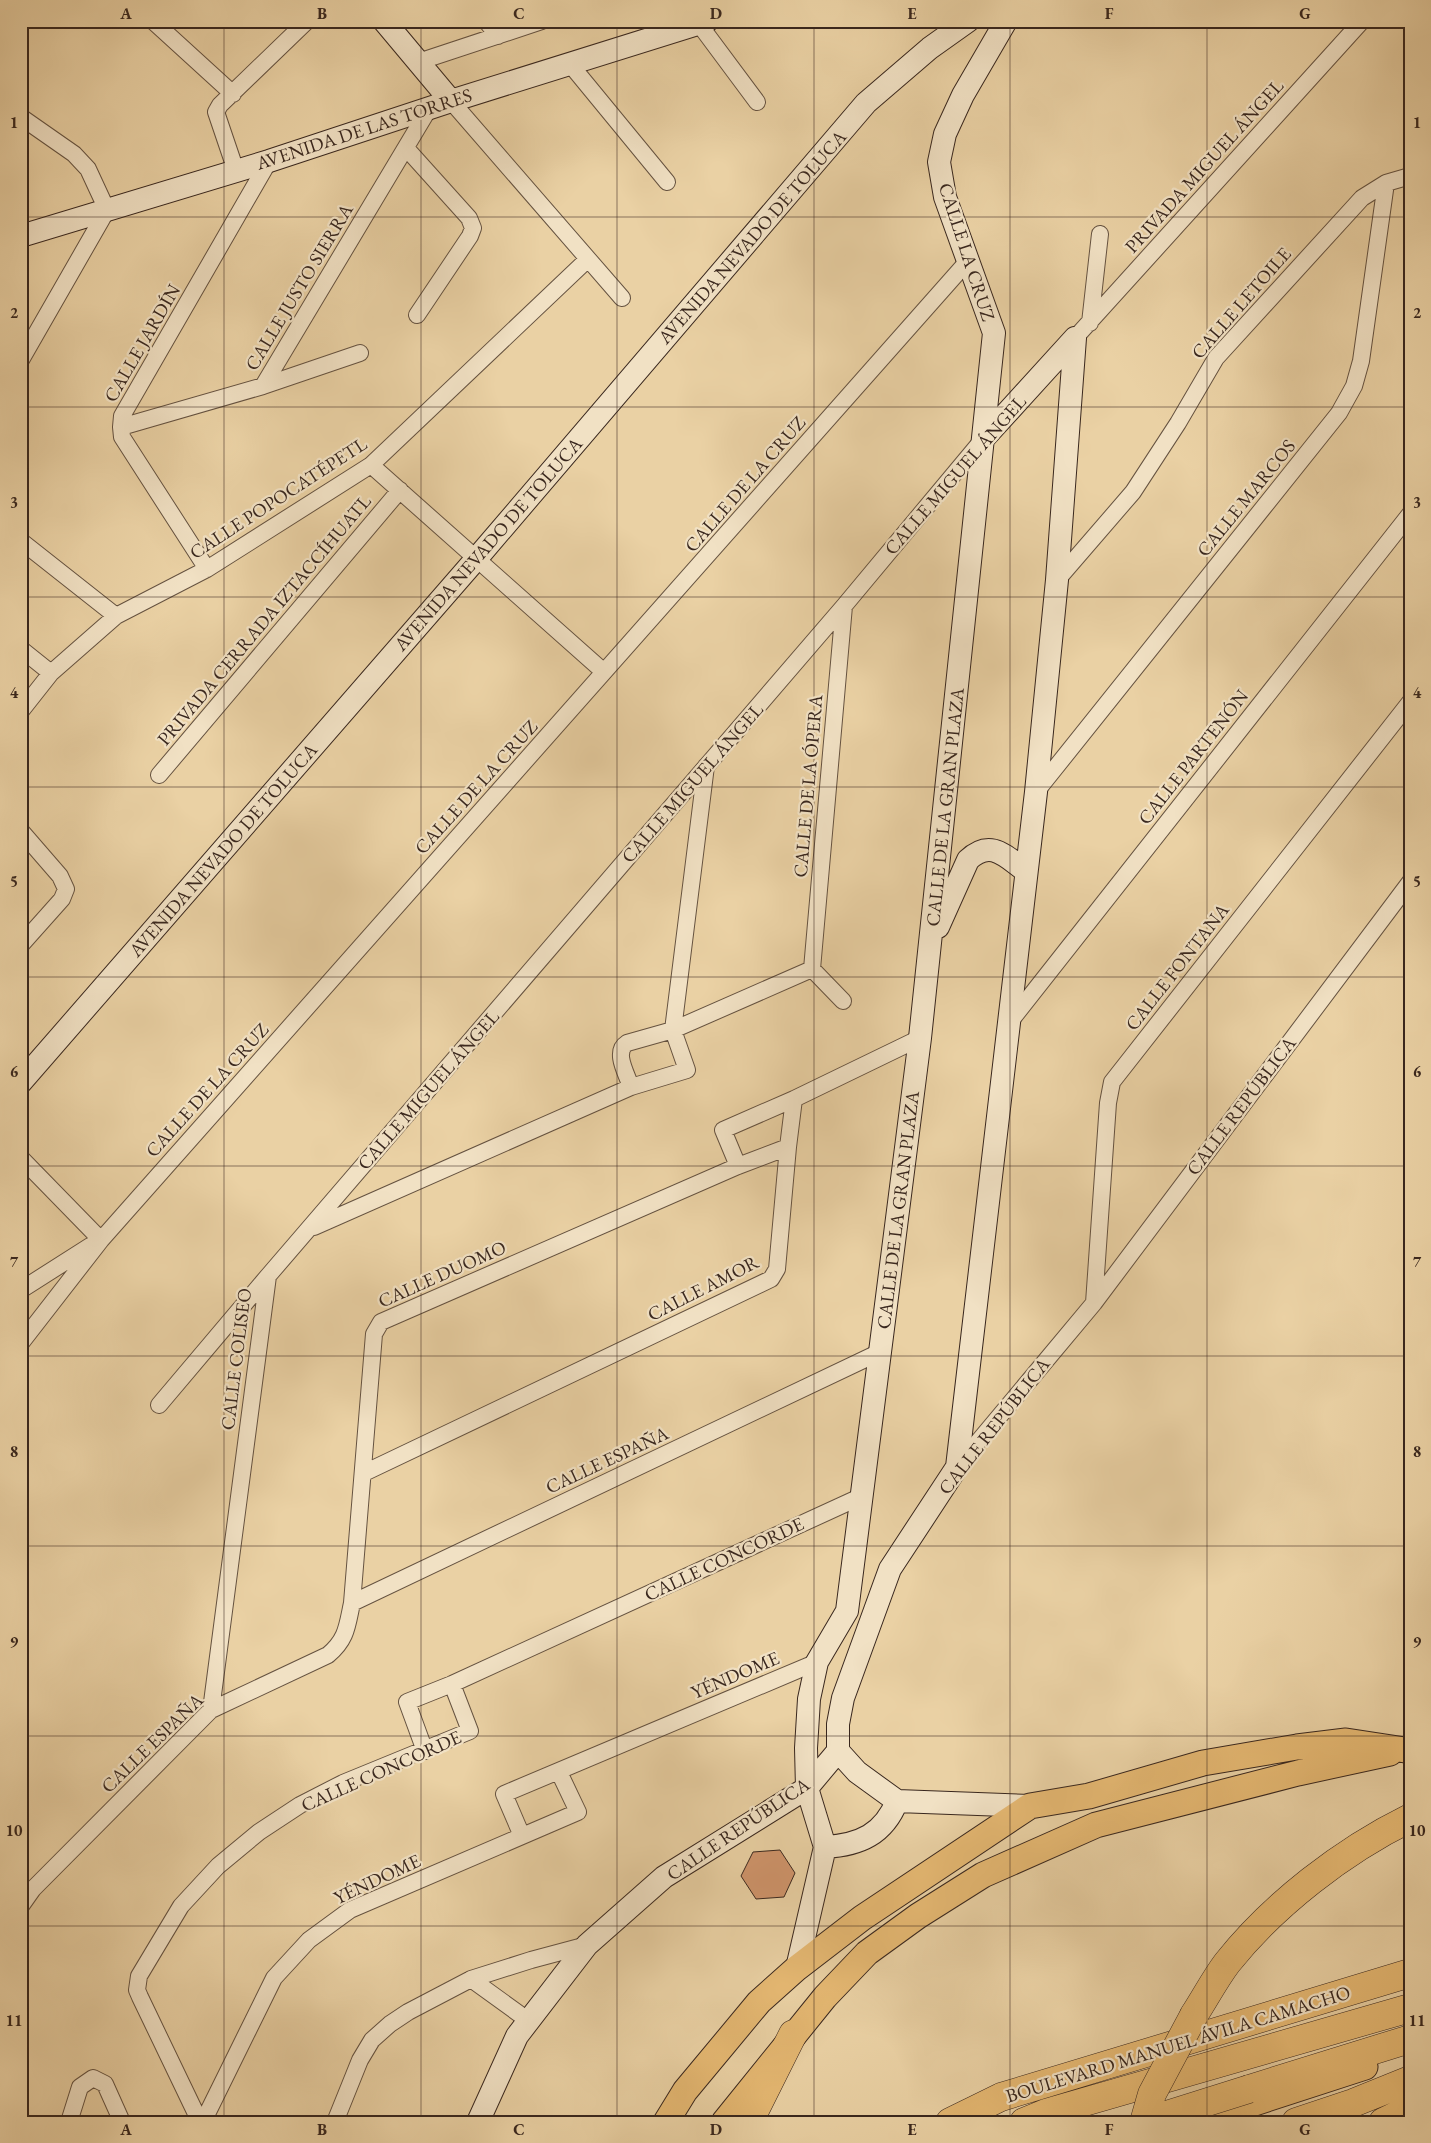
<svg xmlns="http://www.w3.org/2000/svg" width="1431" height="2143" font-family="'EB Garamond',serif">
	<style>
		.building { fill: #d0956c; stroke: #39271e }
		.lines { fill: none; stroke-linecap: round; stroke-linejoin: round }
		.street-casing { stroke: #655240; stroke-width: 18 }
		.secondary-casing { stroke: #39271e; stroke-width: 24 }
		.primary-casing { stroke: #39271e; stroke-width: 27 }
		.highway-casing { stroke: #39271e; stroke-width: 29 }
		.street { stroke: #f1e1c4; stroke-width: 16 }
		.secondary { stroke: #f1e1c4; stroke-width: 22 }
		.primary { stroke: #e5b872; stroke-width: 25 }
		.highway { stroke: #e5b872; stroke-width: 28 }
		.highway-bridge-casing { stroke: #39271e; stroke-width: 29; stroke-linecap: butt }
		.highway-bridge { stroke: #e5b872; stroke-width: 28 }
		.grid { fill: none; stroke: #39271e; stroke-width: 1; stroke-opacity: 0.55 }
		.labels { text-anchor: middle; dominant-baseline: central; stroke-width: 4.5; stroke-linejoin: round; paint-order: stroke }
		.street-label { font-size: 19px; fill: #39271e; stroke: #f1e1c4 }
		.neatline { fill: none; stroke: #39271e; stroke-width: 2 }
		.grid-label { font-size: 16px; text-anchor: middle; font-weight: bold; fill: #39271e }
	</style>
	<rect width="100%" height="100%" fill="#ead1a4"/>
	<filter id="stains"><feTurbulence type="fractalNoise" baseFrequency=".004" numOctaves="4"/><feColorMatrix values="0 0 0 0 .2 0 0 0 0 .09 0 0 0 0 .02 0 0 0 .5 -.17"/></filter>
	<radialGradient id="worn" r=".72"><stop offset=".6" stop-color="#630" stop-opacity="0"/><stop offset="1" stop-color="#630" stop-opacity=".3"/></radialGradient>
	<path class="building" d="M780 1850 795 1873 784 1897 756 1899 741 1876 753 1852Z"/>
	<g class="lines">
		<defs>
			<path id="street" d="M153 21 233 94
				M486 21 498 36
				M699 24 757 102
				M418 62 542 21
				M570 64 667 182
				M451 101 622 298
				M21 117 74 154 88 169 107 210 21 360
				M406 148 469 218 473 228 470 236 417 315
				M236 171 216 112 220 105 307 21
				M1090 323 1100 234
				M1075 338 1362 21
				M263 386 360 353
				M121 427 263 386 430 107
				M371 465 604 672
				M21 541 116 616
				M207 569 122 437 121 427 122 416 269 161
				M1057 580 1133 492 1178 423 1216 358 1362 198 1386 183 1410 176
				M21 649 51 673
				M21 711 51 673 116 616 207 569 371 465 588 259
				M159 775 400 490
				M1036 792 1339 413 1354 386 1361 361 1386 183
				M21 831 60 876 66 889 62 899 21 945
				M812 969 844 606
				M1009 1023 1410 514
				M631 1087C627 1074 613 1052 627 1043L673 1030 812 969 843 1001
				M21 1158 101 1240
				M738 1166 723 1130 794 1099 920 1038
				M314 1227 631 1087 687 1070 673 1030 706 766
				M21 1290 90 1246
				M1094 1303 1108 1103 1112 1082 1410 702
				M21 1343 101 1240 967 262
				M159 1405 268 1276
				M957 1467 1094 1303 1410 882
				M364 1473 771 1279 777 1269 788 1147 794 1099
				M352 1603 880 1352
				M211 1710 268 1276 844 606 984 438
				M425 1751 407 1702 452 1684 860 1497
				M522 1836 504 1794 817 1662
				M21 1906 33 1889 211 1710 328 1655C347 1639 347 1626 352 1603L374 1334 381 1322 738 1166 788 1147
				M471 1979 529 2021
				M69 2122 80 2087 93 2078 105 2084 122 2122
				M200 2122 140 1997 137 1990 139 1976 181 1906 218 1866 259 1832 300 1805 343 1783 470 1731 452 1684
				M203 2122 274 1978 309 1940 350 1910 578 1812 559 1772
				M335 2122 360 2060 372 2040 390 2024 408 2012 471 1979 531 1960 587 1945"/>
			<path id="secondary" d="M384 21 451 101
				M21 236 269 161 451 101 707 21
				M984 438 1075 338
				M938 927 968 860C991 838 1006 857 1026 871
				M21 1082 477 558 866 103 930 48 968 21
				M838 1751 857 1772 897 1801 1030 1806
				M825 1847C860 1845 884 1834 897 1801
				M797 1968 825 1847 807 1788 806 1748 809 1699 817 1662 847 1611 920 1038 994 333 945 197 939 162 945 134 963 95 1006 21
				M478 2122 517 2036 587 1945 664 1877 807 1788 838 1751V1724L843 1698 890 1569 957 1467 1036 792 1057 580 1075 338"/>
			<path id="primary" d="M666 2122 685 2091 759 2002 797 1968 862 1918 1030 1806 1089 1796 1203 1763 1297 1747 1346 1741 1405 1750
				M724 2122 825 1997 867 1953 918 1916 983 1875 1096 1825 1298 1773 1390 1753
				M1196 2122 1365 2067"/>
			<path id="highway" d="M1194 2015C1205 1998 1215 1979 1227 1963 1274 1904 1343 1851 1410 1818
				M1249 2089 1410 2039
				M749 2122 793 2034
				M950 2122 1001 2097 1410 1973
				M1024 2122 1046 2113 1410 2008
				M1296 2122 1353 2103 1410 2080
				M1383 2122 1410 2109"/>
		</defs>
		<use href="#street" class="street-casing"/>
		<use href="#secondary" class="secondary-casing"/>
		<use href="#primary" class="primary-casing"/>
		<use href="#highway" class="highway-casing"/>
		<use href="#street" class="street"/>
		<use href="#secondary" class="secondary"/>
		<use href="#primary" class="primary"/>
		<use href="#highway" class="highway"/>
		<defs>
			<path id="highway-bridge" d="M1144 2122 1152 2094 1194 2015
				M1144 2122 1249 2089"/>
		</defs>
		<use href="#highway-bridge" class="highway-bridge-casing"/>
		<use href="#highway-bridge" class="highway-bridge"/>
	</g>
	<path class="grid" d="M224 21V2122M421 21V2122M617 21V2122M814 21V2122M1010 21V2122M1207 21V2122M21 217H1410M21 407H1410M21 597H1410M21 787H1410M21 977H1410M21 1166H1410M21 1356H1410M21 1546H1410M21 1736H1410M21 1926H1410"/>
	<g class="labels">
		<g class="street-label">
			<text transform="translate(364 129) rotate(-18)">AVENIDA DE LAS TORRES</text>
			<text transform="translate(1204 166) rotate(-48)">PRIVADA MIGUEL ÁNGEL</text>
			<text transform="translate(752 237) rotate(-49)">AVENIDA NEVADO DE TOLUCA</text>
			<text transform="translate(967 252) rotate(72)">CALLE LA CRUZ</text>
			<text transform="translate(299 287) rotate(-59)">CALLE JUSTO SIERRA</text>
			<text transform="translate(1241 303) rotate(-49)">CALLE LETOILE</text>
			<text transform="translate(142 343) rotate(-60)">CALLE JARDÍN</text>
			<text transform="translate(955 475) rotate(-49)">CALLE MIGUEL ÁNGEL</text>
			<text transform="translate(745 484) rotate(-49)">CALLE DE LA CRUZ</text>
			<text transform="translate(278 498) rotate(-33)">CALLE POPOCATÉPETL</text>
			<text transform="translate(1246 498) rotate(-51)">CALLE MARCOS</text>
			<text transform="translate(488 544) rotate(-49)">AVENIDA NEVADO DE TOLUCA</text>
			<text transform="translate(264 620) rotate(-50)">PRIVADA CERRADA IZTACCÍHUATL</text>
			<text transform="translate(1193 757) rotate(-52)">CALLE PARTENÓN</text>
			<text transform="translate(692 783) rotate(-49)">CALLE MIGUEL ÁNGEL</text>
			<text transform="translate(808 786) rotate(-85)">CALLE DE LA ÓPERA</text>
			<text transform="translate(476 787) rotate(-48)">CALLE DE LA CRUZ</text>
			<text transform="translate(945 807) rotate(-84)">CALLE DE LA GRAN PLAZA</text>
			<text transform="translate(223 850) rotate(-49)">AVENIDA NEVADO DE TOLUCA</text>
			<text transform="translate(1177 967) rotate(-52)">CALLE FONTANA</text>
			<text transform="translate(207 1090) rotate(-48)">CALLE DE LA CRUZ</text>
			<text transform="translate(428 1090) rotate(-49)">CALLE MIGUEL ÁNGEL</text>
			<text transform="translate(1241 1106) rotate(-53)">CALLE REPÚBLICA</text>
			<text transform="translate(898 1210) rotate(-83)">CALLE DE LA GRAN PLAZA</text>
			<text transform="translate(442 1274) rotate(-24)">CALLE DUOMO</text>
			<text transform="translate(703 1288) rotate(-27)">CALLE AMOR</text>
			<text transform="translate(236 1359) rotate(-83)">CALLE COLISEO</text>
			<text transform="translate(994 1426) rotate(-52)">CALLE REPÚBLICA</text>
			<text transform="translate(607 1460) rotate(-25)">CALLE ESPAÑA</text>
			<text transform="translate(724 1559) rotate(-25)">CALLE CONCORDE</text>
			<text transform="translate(735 1675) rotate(-23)">YÉNDOME</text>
			<text transform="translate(152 1743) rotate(-44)">CALLE ESPAÑA</text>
			<text transform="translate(381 1771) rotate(-24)">CALLE CONCORDE</text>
			<text transform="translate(738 1829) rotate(-34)">CALLE REPÚBLICA</text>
			<text transform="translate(377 1879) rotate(-25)">YÉNDOME</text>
			<text transform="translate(1178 2044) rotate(-17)">BOULEVARD MANUEL ÁVILA CAMACHO</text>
		</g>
	</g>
	<rect width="1431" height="2143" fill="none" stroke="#ead1a4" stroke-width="55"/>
	<rect x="28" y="28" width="1376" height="2088" class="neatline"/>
	<g class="grid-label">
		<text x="126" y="19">A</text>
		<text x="322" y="19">B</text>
		<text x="519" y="19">C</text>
		<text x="716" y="19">D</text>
		<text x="912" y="19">E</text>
		<text x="1109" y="19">F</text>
		<text x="1305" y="19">G</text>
		<text x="14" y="128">1</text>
		<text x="1417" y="128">1</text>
		<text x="14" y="318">2</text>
		<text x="1417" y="318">2</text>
		<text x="14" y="508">3</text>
		<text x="1417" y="508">3</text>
		<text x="14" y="698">4</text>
		<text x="1417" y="698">4</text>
		<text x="14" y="887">5</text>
		<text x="1417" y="887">5</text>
		<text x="14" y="1077">6</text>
		<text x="1417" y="1077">6</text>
		<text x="14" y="1267">7</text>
		<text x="1417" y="1267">7</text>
		<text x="14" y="1457">8</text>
		<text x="1417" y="1457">8</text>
		<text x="14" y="1647">9</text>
		<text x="1417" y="1647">9</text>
		<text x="14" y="1836">10</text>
		<text x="1417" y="1836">10</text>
		<text x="14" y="2026">11</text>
		<text x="1417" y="2026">11</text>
		<text x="126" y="2135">A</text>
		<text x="322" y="2135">B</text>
		<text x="519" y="2135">C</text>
		<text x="716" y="2135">D</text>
		<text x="912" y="2135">E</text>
		<text x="1109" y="2135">F</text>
		<text x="1305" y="2135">G</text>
	</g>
	<rect width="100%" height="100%" filter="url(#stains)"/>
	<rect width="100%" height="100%" fill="url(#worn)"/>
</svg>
